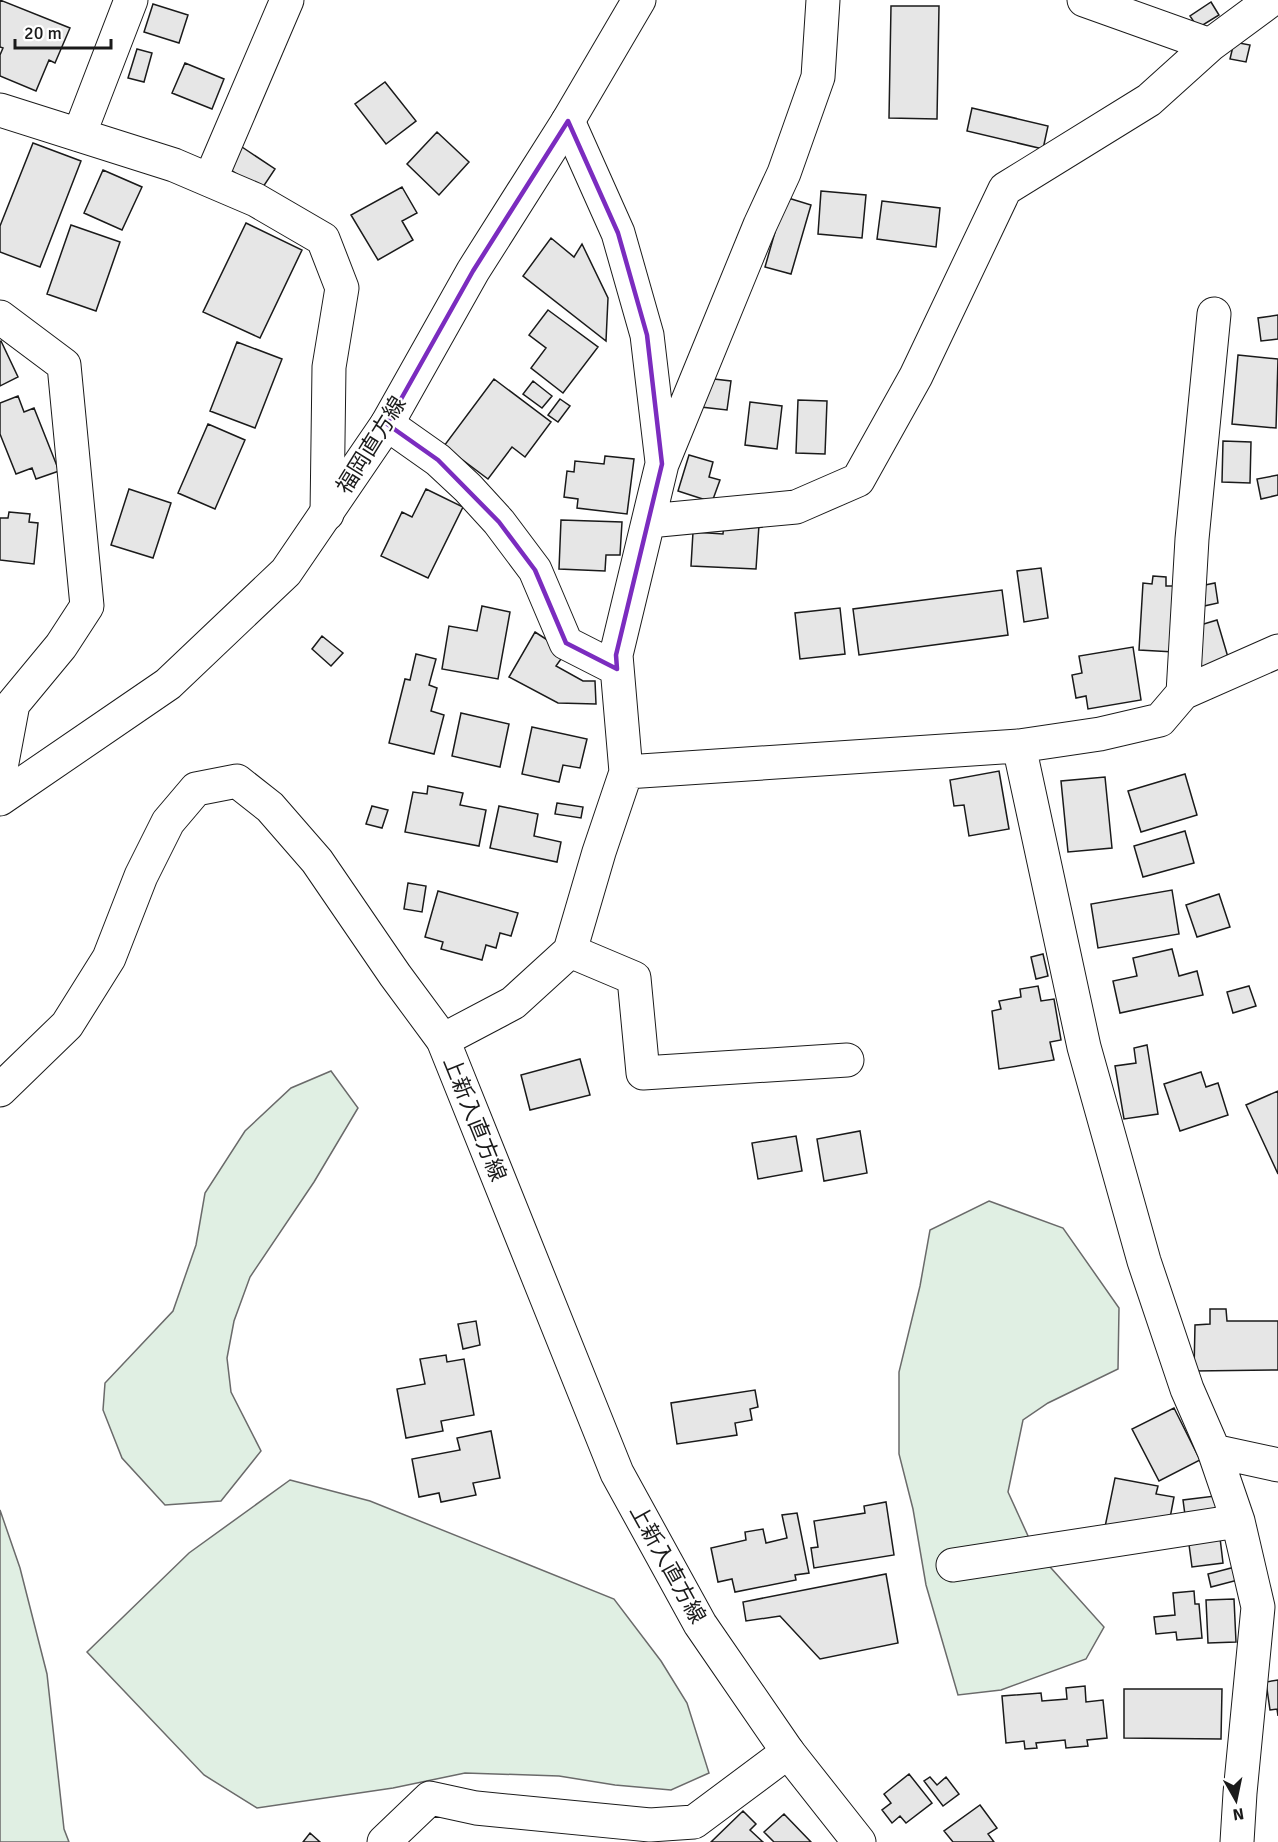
<svg xmlns="http://www.w3.org/2000/svg" width="1278" height="1842" font-family="Signika,'Noto Sans JP',sans-serif">
	<style>
		.green { fill: #e0efe3; stroke: #6a6a6a; stroke-width: 1.5 }
		.building { fill: #e6e6e6; stroke: #1a1a1a; stroke-width: 1.5 }
		.lines { fill: none; stroke-linecap: round; stroke-linejoin: round }
		.minor-casing { stroke: #1a1a1a; stroke-width: 35 }
		.major-casing { stroke: #1a1a1a; stroke-width: 35 }
		.minor { stroke: #fff; stroke-width: 33 }
		.major { stroke: #fff; stroke-width: 33 }
		.marked { fill: none; stroke: #7b2cbf; stroke-width: 4.5; stroke-linejoin: round }
		.labels { text-anchor: middle; dominant-baseline: central; stroke-width: 4.5; stroke-linejoin: round; paint-order: stroke }
		.street-label { font-size: 22px; fill: #1a1a1a; stroke: #fff }
	</style>
	<rect width="100%" height="100%" fill="#fff"/>
	<path class="green" d="M331 1071 358 1108 314 1182 250 1277 234 1321 227 1358 231 1392 261 1451 221 1501 165 1505 122 1458 103 1410 105 1383 173 1311 196 1245 205 1193 245 1131 291 1088Z
		M989 1201 1063 1228 1119 1308 1118 1369 1048 1403 1023 1420 1008 1492 1034 1549 1104 1627 1086 1659 1001 1690 958 1695 926 1585 913 1509 899 1454V1372L920 1286 930 1230Z
		M290 1480 370 1501 614 1599 661 1661 687 1703 709 1773 671 1790 615 1785 559 1776 465 1773 393 1788 257 1808 204 1775 87 1652 189 1553Z
		M0 1510 20 1568 47 1674 64 1829 69 1842H0Z"/>
	<path class="building" d="M0 0 70 28 55 63 49 60 36 91 0 76V55L3 48 0 47Z
		M1211 2 1219 15 1198 28 1190 16Z
		M153 4 188 15 179 43 144 32Z
		M891 6H939L937 119 889 118Z
		M1234 42 1250 45 1246 62 1230 59Z
		M137 49 152 53 144 82 128 78Z
		M185 63 224 79 212 109 172 93Z
		M385 82 416 121 386 144 355 104Z
		M972 108 1048 126 1043 149 967 131Z
		M437 132 469 162 439 195 407 164Z
		M33 143 81 161 40 267 0 252V226Z
		M242 147 275 169 261 190 228 168Z
		M103 170 142 187 122 230 84 213Z
		M402 187 417 213 402 221 413 240 378 260 351 215Z
		M821 191 866 195 862 238 818 234Z
		M785 197 811 205 791 274 765 267Z
		M882 201 940 208 936 247 877 239Z
		M246 223 302 250 260 338 203 312Z
		M71 225 120 242 96 311 47 294Z
		M551 238 574 257 582 244 608 298 606 341 523 276Z
		M548 310 598 347 563 393 531 368 546 348 529 335Z
		M1278 315V339L1261 341 1258 318Z
		M1 341 18 377 0 386V342Z
		M237 342 282 359 255 428 210 411Z
		M1238 355 1278 359 1276 428 1232 424Z
		M705 378 731 381 727 410 701 407Z
		M494 379 551 422 525 457 512 447 488 479 444 446Z
		M533 381 552 396 542 408 523 394Z
		M18 396 24 412 34 408 59 471 36 479 32 468 16 474 0 434V403Z
		M560 399 570 406 558 422 548 415Z
		M798 400 827 401 825 454 796 453Z
		M750 402 782 406 777 449 745 445Z
		M208 424 245 440 215 509 178 493Z
		M1223 441 1251 442 1250 483 1222 482Z
		M689 455 713 462 709 477 720 480 712 502 678 491Z
		M605 456 634 459 627 514 577 508 578 499 564 497 567 471 574 472 575 461 604 464Z
		M1278 475V495L1261 499 1257 479Z
		M129 489 171 503 153 558 111 545Z
		M426 489 463 507 428 578 381 556 402 512 412 517Z
		M9 512 30 514 29 522 38 523 34 564 0 560V518H8Z
		M561 520 622 522 620 555H606L605 571 559 569Z
		M724 523 759 525 756 569 691 566 693 532 723 534Z
		M1041 568 1048 618 1024 622 1017 571Z
		M1153 576 1166 577V586H1178L1174 652 1139 650 1143 583 1152 584Z
		M1215 583 1218 603 1204 606 1200 586Z
		M1002 590 1008 635 859 655 853 609Z
		M482 606 510 612 498 679 442 669 449 626 477 631Z
		M840 608 845 654 800 659 795 613Z
		M1217 620 1230 664 1203 672 1194 644 1197 626Z
		M535 632 566 652 556 666 583 681H595L596 704 558 703 509 677Z
		M322 636 343 653 331 666 312 649Z
		M1133 647 1141 700 1088 709 1086 696 1076 698 1072 675 1082 673 1079 656Z
		M416 654 436 659 429 685 437 688 431 711 444 715 434 754 389 743 405 679 410 680Z
		M461 713 509 724 500 767 452 756Z
		M532 727 587 739 580 768 563 765 559 782 522 774Z
		M999 771 1009 829 969 836 964 805 954 806 950 780Z
		M1185 774 1197 815 1141 832 1128 791Z
		M1105 777 1112 848 1068 852 1061 781Z
		M428 786 463 793 460 805 486 810 479 846 405 832 413 792 427 794Z
		M557 803 583 807 581 818 555 814Z
		M372 806 388 810 382 828 366 824Z
		M499 806 538 814 534 836 561 842 557 862 490 848Z
		M1185 831 1194 863 1143 877 1134 846Z
		M408 883 426 886 422 912 404 909Z
		M1172 890 1179 934 1098 948 1091 904Z
		M438 891 518 913 511 936 500 933 496 948 486 945 482 960 441 949 443 942 425 937Z
		M1219 894 1230 927 1197 937 1186 905Z
		M1172 949 1179 976 1197 971 1203 995 1120 1013 1113 981 1137 976 1133 958Z
		M1043 954 1048 976 1036 979 1031 957Z
		M1038 986 1041 1001 1054 999 1061 1040 1050 1042 1054 1060 999 1069 992 1011 1001 1009 999 1001 1021 997 1020 989Z
		M1249 986 1256 1006 1233 1013 1227 992Z
		M1147 1045 1158 1114 1124 1119 1115 1066 1136 1063 1134 1048Z
		M580 1059 590 1095 530 1110 521 1075Z
		M1201 1072 1206 1087 1218 1083 1228 1115 1180 1131 1164 1084Z
		M1278 1091V1174L1246 1105Z
		M860 1131 867 1173 824 1181 817 1139Z
		M796 1136 802 1171 758 1179 752 1143Z
		M1210 1309H1226L1227 1321H1278V1370L1194 1371 1195 1325 1210 1324Z
		M476 1321 480 1345 463 1349 458 1324Z
		M446 1355 447 1362 464 1359 474 1415 441 1421 443 1431 406 1438 397 1389 425 1384 420 1359Z
		M755 1390 758 1407 750 1409 752 1420 735 1423 737 1435 677 1444 671 1403Z
		M1174 1408 1200 1460 1159 1481 1132 1429Z
		M491 1431 500 1478 473 1483 476 1495 441 1502 439 1493 419 1497 412 1459 460 1450 457 1438Z
		M1115 1478 1158 1486 1156 1494 1174 1497 1166 1539 1105 1527Z
		M1215 1496 1223 1563 1192 1567 1183 1500Z
		M886 1502 894 1555 814 1568 811 1548 818 1547 814 1521 865 1513 864 1506Z
		M797 1513 809 1573 795 1575 796 1580 735 1592 732 1579 718 1582 711 1548 746 1540 745 1532 763 1529 766 1543 787 1538 782 1515Z
		M1235 1567 1238 1580 1211 1587 1208 1574Z
		M886 1574 898 1643 820 1659 780 1616 746 1621 743 1602Z
		M1194 1591 1195 1604H1199L1202 1638 1177 1640 1176 1632 1156 1634 1154 1617 1175 1615 1173 1593Z
		M1234 1599 1236 1642 1208 1643 1206 1600Z
		M1278 1680V1716L1277 1709 1270 1710 1266 1682Z
		M1085 1686 1086 1702 1103 1700 1107 1738 1087 1740 1088 1746 1066 1748 1065 1740 1036 1743 1037 1748 1025 1749 1024 1741 1006 1743 1002 1696 1041 1693 1042 1701 1067 1699 1066 1688Z
		M1124 1689H1222L1221 1739 1124 1738Z
		M909 1774 932 1803 906 1823 900 1816 892 1823 882 1810 891 1803 884 1794Z
		M930 1777 937 1785 946 1777 959 1794 943 1806 924 1781Z
		M980 1805 997 1828 988 1834 994 1842H953L944 1831Z
		M743 1811 756 1824 750 1830 763 1842H711Z
		M784 1814 811 1842H774L764 1832Z
		M310 1833 320 1842H303Z"/>
	<g class="lines">
		<defs>
			<path id="minor" d="M1084 0 1210 45
				M0 110 174 165 256 200 323 239 342 288 329 367 327 514
				M568 121 618 233 647 335 662 462
				M79 135 131 0
				M210 180 287 0
				M0 317 64 365 87 606 61 646 13 704 0 773
				M387 424 438 460 468 488 499 522 535 570 566 643 617 669
				M649 521 796 507 858 480 916 376 1005 189 1149 100 1210 45 1271 0
				M1183 693 1192 539 1214 314
				M1019 746 1084 1047 1144 1261 1187 1389 1214 1451 1238 1521 1258 1607 1240 1793 1237 1842
				M626 772 1019 746 1100 734 1160 720 1183 693 1278 651
				M570 951 634 978 643 1073 847 1060
				M443 1040 513 1003 570 951 599 852 626 772 616 655 662 464 760 225 784 173 818 77 823 0
				M1214 1451 1278 1465
				M953 1565 1238 1521
				M384 1842 430 1798 476 1808 650 1825 694 1822 788 1752"/>
			<path id="major" d="M0 799 168 684 286 572 387 424 473 271 568 121 639 0
				M0 1090 67 1025 109 958 141 876 168 822 196 789 237 781 270 807 317 861 395 975 443 1040 617 1473 700 1624 788 1752 859 1842"/>
		</defs>
		<use href="#minor" class="minor-casing"/>
		<use href="#major" class="major-casing"/>
		<use href="#minor" class="minor"/>
		<use href="#major" class="major"/>
	</g>
	<path class="marked" d="M568 121 618 233 647 335 662 464 616 655 617 669 566 643 535 570 499 522 438 460 387 424 473 271Z"/>
	<g class="labels">
		<g class="street-label">
			<text transform="translate(371 445) rotate(-58)">福岡直方線</text>
			<text transform="translate(475 1119) rotate(68)">上新入直方線</text>
			<text transform="translate(668 1564) rotate(61)">上新入直方線</text>
		</g>
	</g>
	<g transform="translate(1236 1800) rotate(171)" stroke="#ffffff" stroke-width="4.5" paint-order="stroke">
	<path d="M0-4.5L10 22L0 15L-10 22Z" fill="#1a1a1a"/>
	<text y="-9" font-size="16" font-weight="bold" text-anchor="middle" fill="#1a1a1a">N</text>
	</g>
	<path d="M15 39v9h96v-9" fill="none" stroke="#1a1a1a" stroke-width="3"/>
	<text x="24" y="39" font-size="18" fill="#1a1a1a" stroke="#ffffff" stroke-width="4.5" paint-order="stroke">20 m</text>
</svg>
